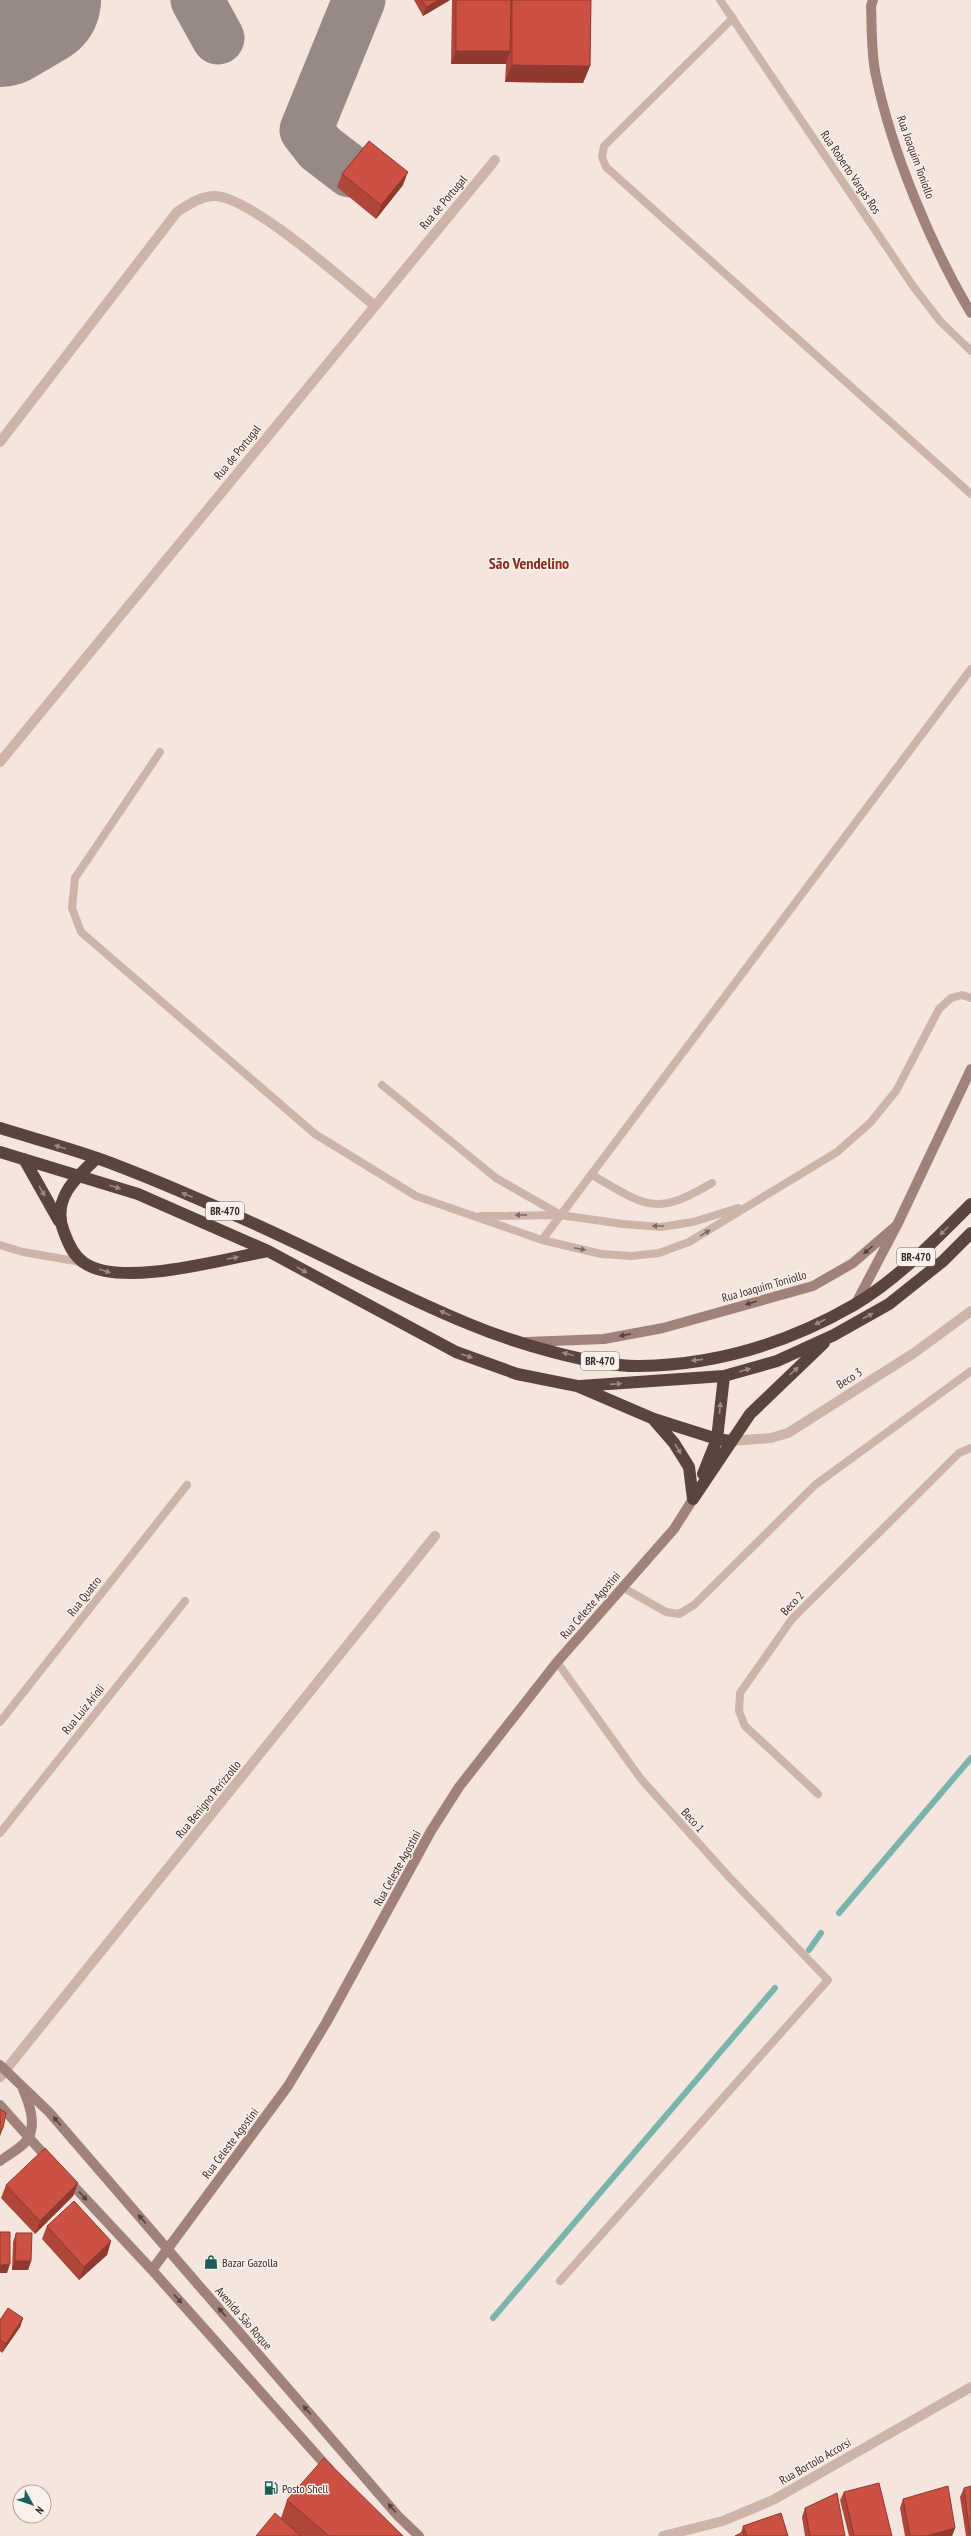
<svg xmlns="http://www.w3.org/2000/svg" width="971" height="2536" font-family="'PT Sans Narrow',sans-serif">
	<style>
		.lines { fill: none; stroke-linecap: round; stroke-linejoin: round }
		.stream { stroke: #7bb3ad; stroke-width: 6 }
		.taxiway { stroke: #978984; stroke-width: 53 }
		.runway { stroke: #978984; stroke-width: 134 }
		.lane { stroke: #cdb4a9; stroke-width: 8 }
		.street { stroke: #cdb4a9; stroke-width: 10 }
		.secondary { stroke: #a1827a; stroke-width: 10 }
		.highway { stroke: #5b4440; stroke-width: 12 }
		.wall { fill: #af463a }
		.shaded-wall { fill: #8f392f }
		.building { fill: #cc5143; stroke: #8f392f }
		.oneway { fill: #9b8984 }
		.oneway2 { fill: #7c6963 }
		.oneway3 { fill: #54423d }
		.labels { text-anchor: middle; dominant-baseline: central; stroke-width: 3; stroke-linejoin: round; paint-order: stroke }
		.shield { fill: #fbf1eb; stroke: #746763; stroke-width: 1 }
		.shield-label { font-size: 11px; font-weight: bold; fill: #3a2c29 }
		.street-label { font-size: 12px; fill: #3a2c29; stroke: #fbf1eb }
		.poi-label { font-size: 12px; fill: #3a2c29; stroke: #fbf1eb; text-anchor: start }
		.district-label { font-size: 16px; font-weight: bold; fill: #8e281d; stroke: #fbf1eb }
	</style>
	<rect width="100%" height="100%" fill="#f4e6de"/>
	<g class="lines">
		<path class="stream" d="M839 1913 971 1758
			M809 1950 821 1933
			M493 2318 775 1988"/>
		<path class="taxiway" d="M197 0 218 38
			M350 171 320 148 306 130 359 0"/>
		<path class="runway" d="M0 20 34 0"/>
		<path class="lane" d="M720 0 913 286 940 321 971 351
			M733 18 604 146 602 157 606 167 971 494
			M160 752 75 878 72 908 81 932 315 1134 416 1196 542 1240 601 1254 631 1256 659 1253 689 1242 837 1152 870 1123 896 1091 939 1009 951 998 962 995 971 998
			M382 1085 496 1178 559 1214
			M592 1175C646 1206 655 1217 712 1183
			M481 1216 560 1215 623 1224 661 1227 693 1222 738 1208
			M542 1240 971 669
			M0 1245 23 1252 81 1262
			M622 1587 666 1612 679 1614 694 1605 815 1485 971 1371
			M557 1662 641 1779 729 1877 828 1980 560 2281
			M0 1722 187 1485
			M818 1794 745 1726 739 1711 740 1693 792 1619 959 1453 971 1448
			M0 1833 185 1601"/>
		<path class="street" d="M0 442 177 212C188 205 199 197 213 196 248 194 344 281 374 305
			M0 762 495 160
			M730 1441 771 1438 788 1433 914 1353 971 1311
			M0 2077 435 1536
			M663 2536 723 2521 773 2500 971 2387"/>
		<path class="secondary" d="M873 0 871 6C872 28 871 54 876 76 892 152 931 246 971 313
			M855 1305 897 1225 971 1069
			M526 1342 604 1339 663 1328 813 1286 853 1263 897 1225
			M0 2065 49 2112 398 2516 419 2536
			M0 2105 49 2160
			M0 2161C8 2155 25 2146 29 2137 36 2122 29 2103 23 2089
			M67 2179 152 2270 330 2470
			M152 2270 288 2086 326 2023 431 1831 459 1787 557 1662 674 1529 693 1499"/>
		<path class="highway" d="M0 1128C32 1138 66 1147 97 1158 147 1176 197 1198 246 1220 321 1253 393 1293 469 1324 512 1342 594 1367 640 1366 717 1365 788 1343 854 1305 898 1279 935 1240 971 1204
			M0 1152 138 1194 268 1251 456 1352 517 1374 577 1386 654 1419 717 1439 730 1441
			M97 1158C75 1178 51 1200 64 1232 68 1243 73 1255 83 1262 119 1289 224 1259 268 1251
			M24 1159 59 1221
			M580 1386 724 1376 777 1361 834 1335 889 1304 943 1261 971 1233
			M654 1420 674 1443 689 1467 693 1499
			M703 1474 717 1439 724 1376
			M693 1499 750 1414 824 1343"/>
	</g>
	<path class="wall" d="M414 0H450L423 16Z
		M452 0H591L590 66 583 83 505 82 506 64H451L452 2Z
		M342 174 403 185 376 219 337 187Z
		M78 2183 73 2196 35 2234 1 2198 6 2185Z
		M47 2226 111 2241 107 2255 79 2280 42 2239Z
		M16 2233 31 2261 28 2270H12L13 2242Z
		M23 2318 20 2327 2 2353 0 2351V2320Z
		M964 2488 971 2536H966L960 2497Z
		M844 2492 892 2536H849L840 2500Z
		M903 2499 955 2528 952 2536H905L900 2508Z
		M287 2500 403 2536H256L281 2518Z
		M805 2508 845 2536H805L802 2517Z
		M743 2526 788 2536H735L741 2533Z"/>
	<path class="shaded-wall" d="M439 0H450L423 16 426 7Z
		M456 51H510L506 64H451Z
		M512 65 590 66 583 83 505 82Z
		M408 172 403 185 376 219 381 205Z
		M3 2128 0 2136V2132Z
		M78 2183 73 2196 35 2234 40 2221Z
		M111 2241 107 2255 79 2280 84 2267Z
		M15 2261H31L28 2270H12Z
		M10 2264 7 2273H0V2265Z
		M23 2318 20 2327 2 2353 6 2344Z
		M955 2528 952 2536H926Z"/>
	<path class="building" d="M422 0H439L426 7Z
		M456 0H511L510 51H456Z
		M512 0H591L590 66 512 65Z
		M369 141 408 172 381 205 342 174Z
		M0 2109 6 2113 3 2128 0 2132Z
		M45 2148 78 2183 40 2221 6 2185Z
		M74 2201 111 2241 84 2267 47 2226Z
		M0 2232H10V2264L0 2265Z
		M16 2233H32L31 2261H15Z
		M8 2308 23 2318 6 2344 0 2340V2320Z
		M324 2458 403 2536H329L287 2500Z
		M879 2483 892 2536H854L844 2492Z
		M948 2486 955 2528 926 2536H910L903 2499Z
		M971 2486V2534H970L964 2488Z
		M837 2493 845 2536H810L805 2508Z
		M275 2513 301 2536H256Z
		M781 2513 788 2536H747L743 2526Z
		M743 2532 744 2536H735Z"/>
	<defs><path id="oneway-solid" d="M-6-.8H1V-3.2L6.5 0L1 3.2V.8H-6Z"/></defs>
	<g class="oneway">
		<use href="#oneway-solid" transform="translate(60 1147) rotate(-163)"/>
		<use href="#oneway-solid" transform="translate(115 1187) rotate(18)"/>
		<use href="#oneway-solid" transform="translate(42 1191) rotate(60)"/>
		<use href="#oneway-solid" transform="translate(187 1195) rotate(-157)"/>
		<use href="#oneway-solid" transform="translate(944 1231) rotate(135)"/>
		<use href="#oneway-solid" transform="translate(233 1258) rotate(-10)"/>
		<use href="#oneway-solid" transform="translate(302 1270) rotate(29)"/>
		<use href="#oneway-solid" transform="translate(105 1271) rotate(17)"/>
		<use href="#oneway-solid" transform="translate(445 1313) rotate(-155)"/>
		<use href="#oneway-solid" transform="translate(868 1316) rotate(-28)"/>
		<use href="#oneway-solid" transform="translate(820 1322) rotate(153)"/>
		<use href="#oneway-solid" transform="translate(568 1354) rotate(-166)"/>
		<use href="#oneway-solid" transform="translate(467 1356) rotate(20)"/>
		<use href="#oneway-solid" transform="translate(697 1360) rotate(174)"/>
		<use href="#oneway-solid" transform="translate(745 1370) rotate(-16)"/>
		<use href="#oneway-solid" transform="translate(794 1371) rotate(-42)"/>
		<use href="#oneway-solid" transform="translate(616 1384) rotate(-4)"/>
		<use href="#oneway-solid" transform="translate(720 1408) rotate(-85)"/>
		<use href="#oneway-solid" transform="translate(678 1449) rotate(59)"/>
	</g>
	<g class="oneway2">
		<use href="#oneway-solid" transform="translate(521 1215) rotate(179)"/>
		<use href="#oneway-solid" transform="translate(658 1226) rotate(-180)"/>
		<use href="#oneway-solid" transform="translate(705 1233) rotate(-32)"/>
		<use href="#oneway-solid" transform="translate(580 1249) rotate(12)"/>
	</g>
	<g class="oneway3">
		<use href="#oneway-solid" transform="translate(868 1250) rotate(140)"/>
		<use href="#oneway-solid" transform="translate(751 1303) rotate(164)"/>
		<use href="#oneway-solid" transform="translate(625 1335) rotate(169)"/>
		<use href="#oneway-solid" transform="translate(57 2121) rotate(-131)"/>
		<use href="#oneway-solid" transform="translate(83 2196) rotate(47)"/>
		<use href="#oneway-solid" transform="translate(142 2219) rotate(-131)"/>
		<use href="#oneway-solid" transform="translate(178 2299) rotate(48)"/>
		<use href="#oneway-solid" transform="translate(222 2312) rotate(-131)"/>
		<use href="#oneway-solid" transform="translate(307 2410) rotate(-131)"/>
		<use href="#oneway-solid" transform="translate(392 2508) rotate(-131)"/>
	</g>
	<defs>
		<symbol id="shop-bare" viewBox="-9 -9 18 18"><path d="M-5-2.5h2.3a2.7 3.5 0 0 1 5.4 0H5L5.5 6h-11ZM-1.5-2.5h3a1.5 2.3 0 0 0-3 0Z" fill="#1c5e59" stroke="#fbf1eb" stroke-width="2.5" paint-order="stroke"/></symbol>
		<symbol id="fuel-bare" viewBox="-9 -9 18 18"><path d="M-5.5-6h7V0h2V4h1.3V-2.5L3-4.5l.8-.8L6-3V5H2.5V1h-1V6h-7ZM-4.2-4.7v3.2H.2V-4.7Z" fill="#1c5e59" stroke="#fbf1eb" stroke-width="2.5" paint-order="stroke"/></symbol>
	</defs>
	<g fill-rule="evenodd">
		<use href="#shop-bare" x="201" y="2252" width="20" height="20"/>
		<use href="#fuel-bare" x="261" y="2478" width="20" height="20"/>
	</g>
	<g class="labels">
		<g class="shield">
			<rect x="206" y="1202" width="38" height="18" rx="3"/>
			<rect x="897" y="1248" width="38" height="18" rx="3"/>
			<rect x="581" y="1352" width="38" height="18" rx="3"/>
		</g>
		<g class="shield-label">
			<text x="225" y="1211">BR-470</text>
			<text x="916" y="1257">BR-470</text>
			<text x="600" y="1361">BR-470</text>
		</g>
		<g class="street-label">
			<text transform="translate(916 157) rotate(70)">Rua Joaquim Toniollo</text>
			<text transform="translate(851 172) rotate(56)">Rua Roberto Vargas Ros</text>
			<text transform="translate(443 202) rotate(-50)">Rua de Portugal</text>
			<text transform="translate(237 452) rotate(-51)">Rua de Portugal</text>
			<text transform="translate(764 1286) rotate(-16)">Rua Joaquim Toniollo</text>
			<text transform="translate(849 1378) rotate(-32)">Beco 3</text>
			<text transform="translate(84 1596) rotate(-52)">Rua Quatro</text>
			<text transform="translate(792 1603) rotate(-47)">Beco 2</text>
			<text transform="translate(590 1605) rotate(-49)">Rua Celeste Agostini</text>
			<text transform="translate(83 1709) rotate(-51)">Rua Luiz Arioli</text>
			<text transform="translate(208 1799) rotate(-51)">Rua Benigno Perizzollo</text>
			<text transform="translate(693 1820) rotate(48)">Beco 1</text>
			<text transform="translate(397 1868) rotate(-61)">Rua Celeste Agostini</text>
			<text transform="translate(230 2143) rotate(-53)">Rua Celeste Agostini</text>
			<text transform="translate(244 2318) rotate(49)">Avenida São Roque</text>
			<text transform="translate(815 2461) rotate(-30)">Rua Bortolo Accorsi</text>
		</g>
		<g class="poi-label">
			<text x="222" y="2262">Bazar Gazolla</text>
			<text x="282" y="2488">Posto Shell</text>
		</g>
		<g class="district-label">
			<text x="529" y="563">São Vendelino</text>
		</g>
	</g>
	<g transform="translate(32 2504) rotate(130)"><circle r="19" fill="#fbf1eb" stroke="#aea29d"/>
	<path d="M0-3L7 15L0 10L-7 15Z" fill="#1c5e59"/>
	<text y="-6" font-size="11" font-weight="bold" text-anchor="middle" fill="#3a2c29">N</text>
	</g>
</svg>
